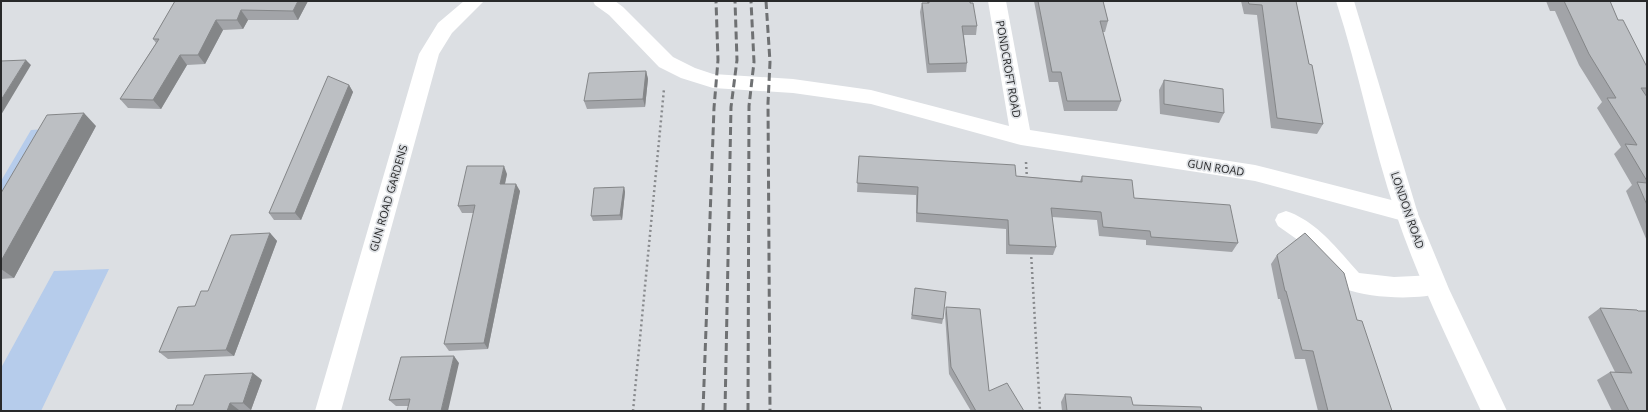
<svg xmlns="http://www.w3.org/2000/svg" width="1648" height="412" font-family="'Open Sans',sans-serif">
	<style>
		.green { fill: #b6cceb }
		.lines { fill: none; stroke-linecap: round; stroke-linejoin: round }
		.path { stroke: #888a8d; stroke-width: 2.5; stroke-dasharray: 2 3; stroke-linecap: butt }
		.minor { fill: #fff; fill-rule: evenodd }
		.major { fill: #fff; fill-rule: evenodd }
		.rail { stroke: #6f7173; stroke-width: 3; stroke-dasharray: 8 4; stroke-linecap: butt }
		.wall { fill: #a2a4a8 }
		.shaded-wall { fill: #848688 }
		.building { fill: #bcbfc3; stroke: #848688 }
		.labels { text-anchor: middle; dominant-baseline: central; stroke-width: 3.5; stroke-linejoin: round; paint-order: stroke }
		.street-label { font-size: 11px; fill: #28292a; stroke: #dcdfe3 }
	</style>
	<rect width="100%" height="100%" fill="#dcdfe3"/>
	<path class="green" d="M60 128 1 231V181L31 130Z
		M109 269 41 411H1V368L54 271Z"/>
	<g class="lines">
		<path class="path" d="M1026 162 1027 179
			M1031 252 1040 411
			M633 411 664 89"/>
		<path class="minor" d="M464 1H484L452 33 439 54 341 411H315L419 54 438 23Z
			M593 1H615L623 7 673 57 695 68 713 74 793 79 871 90 1009 126 988 1H1006L1030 130 1255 165 1407 204 1415 207 1418 213 1415 219 1407 222 1255 181 1021 145 871 104 793 93 713 88 681 78 659 67 609 15 595 5Z
			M1286 211C1317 221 1338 250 1359 273L1394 277 1435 275 1443 278 1447 285 1443 292C1418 301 1370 298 1345 289L1305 245 1278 226 1275 220 1278 214Z"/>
		<path class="major" d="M1336 1H1354L1418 214 1449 289 1507 411H1481C1451 346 1419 282 1396 214 1372 144 1359 71 1336 1Z"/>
		<path class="rail" d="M766 1 770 62 768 103 770 411
			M703 411 714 108 718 60 716 1
			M725 411 731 107 737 60 735 1
			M748 411 749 106 754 62 751 1"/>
	</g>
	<path class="wall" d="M175 1H308L298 20H248L243 29 223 30 205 64 187 65 161 109 128 108 120 99 156 43 153 39Z
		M927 1H970L977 26 976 35H964L967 63 966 72 927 73 920 12 922 3H927Z
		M1034 1H1103L1108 21 1105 32H1102L1121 101 1117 111H1064L1058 82H1049Z
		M1241 1H1296L1309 64 1323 124 1317 134 1271 128 1257 15 1244 14Z
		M1546 1H1610L1618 20 1647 67V241L1626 191 1632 185 1614 154 1621 147 1597 108 1602 102 1579 65 1555 11H1550Z
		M646 71 648 79 645 107 587 109 584 101Z
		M1164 80 1224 113 1219 123 1160 114 1159 90Z
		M349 85 353 92 301 220H274L269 213Z
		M96 126 14 278 1 279V193Z
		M859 156 1016 176 1080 181 1082 176 1134 198 1238 243 1232 252 1146 245V240L1099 236 1097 220 1052 217 1056 247 1053 255 1006 254V229L916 222V195L857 192Z
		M507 174 505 184 520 191 488 349 449 351 444 344 474 213H462L458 206Z
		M624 187 625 192 622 220 593 221 591 216Z
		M270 233 277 241 234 356 168 359 159 352 195 306 208 291Z
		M1277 255 1357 320 1392 411H1318L1305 359H1295L1280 299H1278L1271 264Z
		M915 288 943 319 942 324 911 319Z
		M946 307 989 391 1024 411H971L949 374 945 314Z
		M1600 308 1638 311 1647 411H1612L1597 380 1610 372H1615L1588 317Z
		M459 363 408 406H396L389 400Z
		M262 380 251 410H239L238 411H175Z
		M1065 394 1133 405 1202 411H1062L1061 402Z"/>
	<path class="shaded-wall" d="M298 1H308L298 20 293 11Z
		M241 10 248 20 243 29 237 20Z
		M216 20 223 30 205 64 198 55Z
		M180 55 187 65 161 109 153 100Z
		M26 60 31 65 1 115V100Z
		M646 71 648 79 645 107 643 99Z
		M349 85 353 92 301 220 295 213Z
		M84 113 96 126 14 278 1 269V261Z
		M504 166 507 174 503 192 500 184Z
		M516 184 520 191 488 349 484 343Z
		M624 187 625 192 622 220 620 215Z
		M270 233 277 241 234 356 226 350Z
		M454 356 459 363 448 411H441Z
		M253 373 262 380 251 410 243 403Z
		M230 403 239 410 238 411H227Z"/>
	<path class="building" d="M175 1H298L293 11 241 10 237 20H216L198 55H180L153 100 120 99 159 39H153Z
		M929 1H970V3H973L977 26H962L967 63 929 64 922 3H929Z
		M1038 1H1103L1108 21H1100L1121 101H1067L1061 72H1052Z
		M1248 1H1296L1309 64 1312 65 1323 124 1277 118 1262 5 1249 4Z
		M1564 1H1610L1618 20H1623L1647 67V88H1641L1647 97V181L1625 144 1637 145 1607 98H1616L1589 54Z
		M26 60 1 100V61Z
		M646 71 643 99 584 101 589 73Z
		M328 76 349 85 295 213H269Z
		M1164 80 1223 89 1224 113 1164 104Z
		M84 113 1 261V193L47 115Z
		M859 156 1015 165 1016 176 1082 182V176L1132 180 1134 198 1230 205 1238 243 1151 237 1150 231 1103 227 1101 212 1051 208 1056 247 1009 245 1008 220 917 213 918 187 857 183Z
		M467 166H504L500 184H516L484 343 444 344 475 205 458 206Z
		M1637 182 1647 183V205Z
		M624 187 620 215 591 216 594 188Z
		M270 233 226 350 159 352 178 307 195 306 201 291H208L231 235Z
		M1305 233 1344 273 1357 320 1362 321 1392 411H1328L1313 351 1302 350 1286 291H1285L1277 255Z
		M915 288 946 292 943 319 912 315Z
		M946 307 980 309 989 391 1007 383 1024 411H976L951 367Z
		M1600 308 1637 310 1638 311H1647V411H1629L1610 372 1632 373Z
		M454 356 441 411H407L410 399 389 400 401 357Z
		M253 373 243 403H230L227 411H175L177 405H193L205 375Z
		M1065 394 1131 397 1133 405 1201 407 1202 411H1067Z"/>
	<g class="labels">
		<g class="street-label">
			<text transform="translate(1009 69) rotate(80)">PONDCROFT ROAD</text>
			<text transform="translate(1216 167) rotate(9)">GUN ROAD</text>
			<text transform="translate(388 198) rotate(-74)">GUN ROAD GARDENS</text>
			<text transform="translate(1408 210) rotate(71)">LONDON ROAD</text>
		</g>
	</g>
	<rect width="1648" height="412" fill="none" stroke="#28292a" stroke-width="4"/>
</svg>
